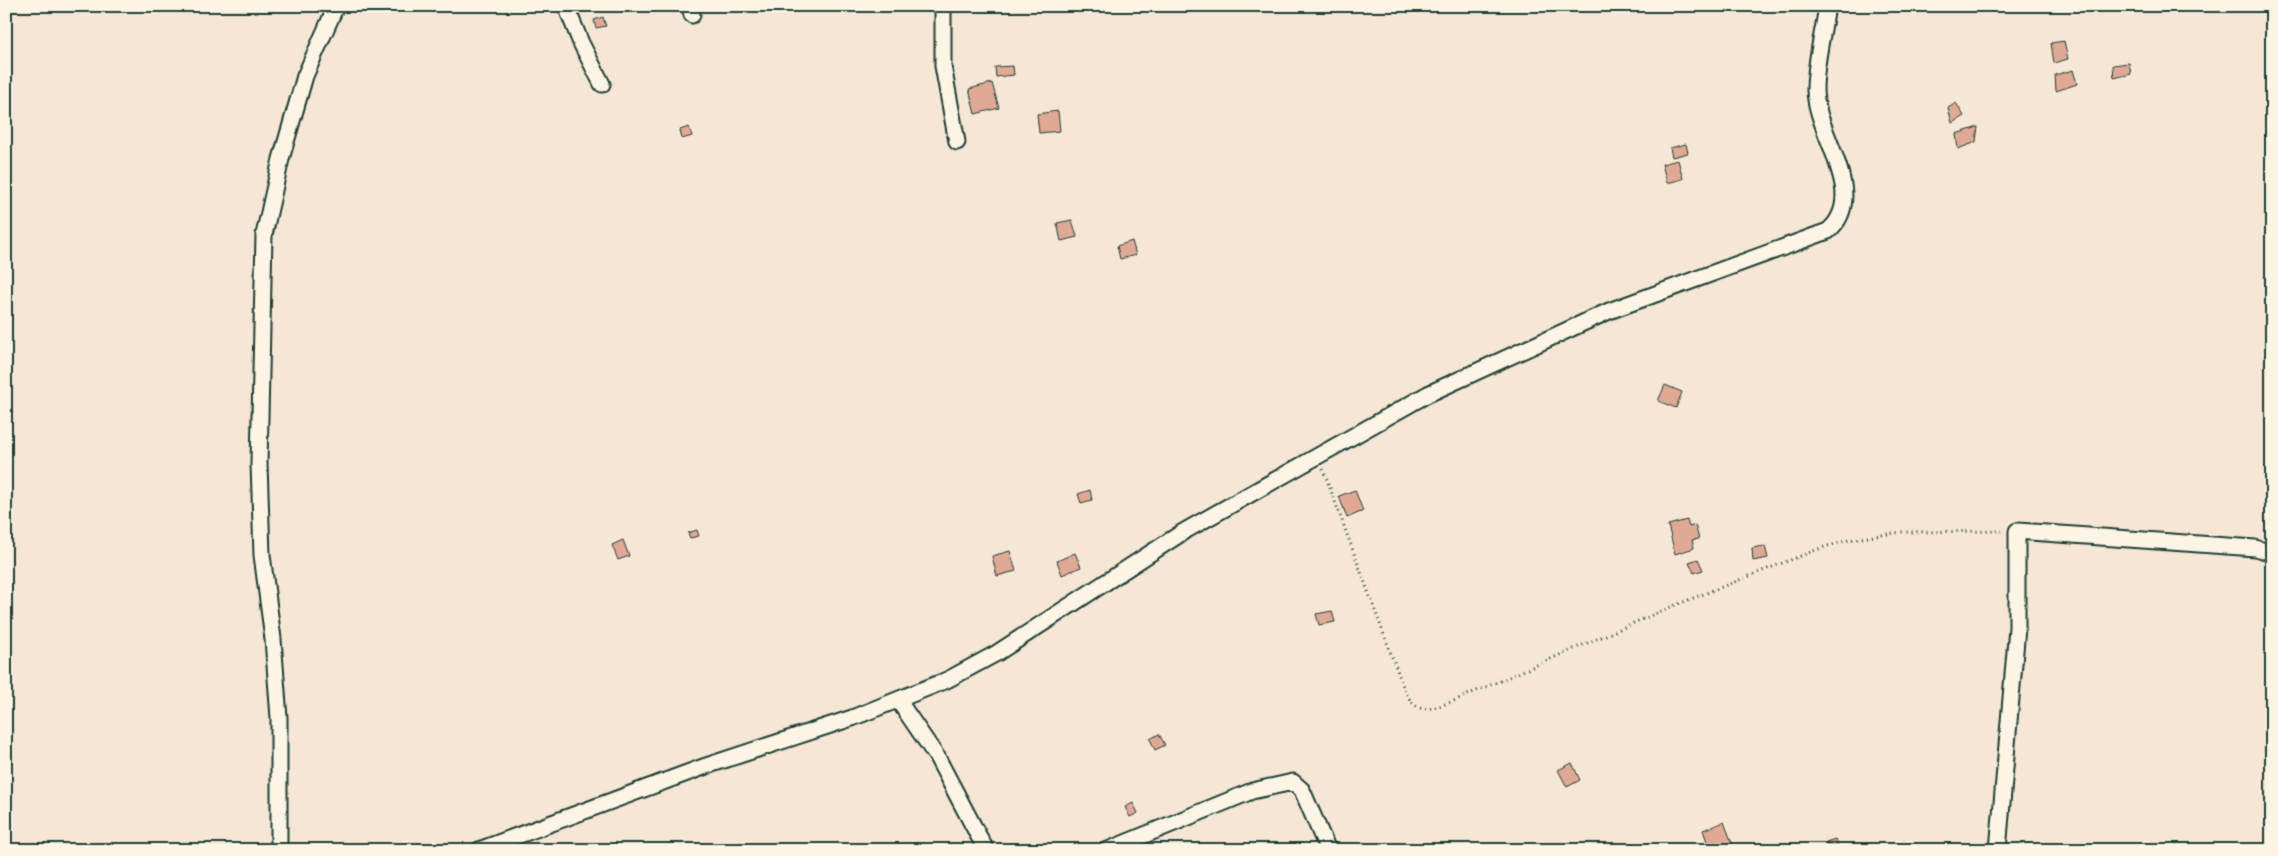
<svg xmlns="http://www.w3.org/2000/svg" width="2278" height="856" font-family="Pangolin,sans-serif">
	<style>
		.building { fill: #e0a996; stroke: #1f3d34 }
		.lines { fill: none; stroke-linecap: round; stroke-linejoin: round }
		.street-casing { stroke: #1f3d34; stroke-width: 19 }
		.path { stroke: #1f3d34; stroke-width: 3; stroke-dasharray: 1 4; stroke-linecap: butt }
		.street { stroke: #fcf5e5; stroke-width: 15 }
	</style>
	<rect width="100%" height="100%" fill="#f6e6d5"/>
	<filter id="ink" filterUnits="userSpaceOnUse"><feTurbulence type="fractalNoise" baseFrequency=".02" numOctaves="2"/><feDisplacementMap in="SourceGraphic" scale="10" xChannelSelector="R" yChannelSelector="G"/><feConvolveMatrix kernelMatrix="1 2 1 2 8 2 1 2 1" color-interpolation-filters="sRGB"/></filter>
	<g filter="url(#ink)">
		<path class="building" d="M603 17 606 26 596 28 594 20Z
			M2064 41 2068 59 2054 63 2051 43Z
			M2129 63 2131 74 2114 78 2113 65Z
			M1013 66 1014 75 996 77 995 67Z
			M2073 70 2077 84 2056 91 2055 75Z
			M992 83 999 108 975 114 969 89Z
			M1956 103 1964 116 1952 123 1948 108Z
			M1058 111 1060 131 1039 133 1037 114Z
			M689 127 692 136 682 139 680 130Z
			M1978 127 1976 142 1958 149 1956 134Z
			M1686 144 1688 153 1672 157 1670 148Z
			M1678 160 1683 179 1667 183 1662 164Z
			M1072 220 1077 237 1061 241 1057 223Z
			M1132 241 1136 255 1120 259 1117 246Z
			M1665 385 1682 392 1676 408 1658 401Z
			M1090 490 1092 500 1081 503 1078 494Z
			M1355 490 1363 511 1347 518 1339 496Z
			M1687 520 1689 527 1695 525 1699 539 1692 540 1694 548 1675 554 1668 525Z
			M697 530 699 536 690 538 688 533Z
			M623 540 629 556 618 560 612 545Z
			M1765 546 1768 558 1753 561 1752 548Z
			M1010 551 1016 571 997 576 992 556Z
			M1075 553 1081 567 1062 575 1057 561Z
			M1698 559 1703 570 1694 573 1689 562Z
			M1332 611 1335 622 1319 625 1316 614Z
			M1159 734 1165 745 1155 750 1150 739Z
			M1572 763 1580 780 1567 787 1558 770Z
			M1133 803 1138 813 1130 817 1125 807Z
			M1724 822 1732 843 1710 850 1703 830Z
			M1835 839 1839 848 1829 850 1826 842Z"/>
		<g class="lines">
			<defs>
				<path id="street" d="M566 6 581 43 602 84
					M690 6 692 15
					M943 6V66L957 142
					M898 700 937 757 986 850
					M279 850V718L273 639 262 555 259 463 264 235 281 159 305 76 336 6
					M479 850 706 766 852 718 947 680 997 653 1183 532 1428 394 1609 311 1828 231C1870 195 1816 135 1815 90 1815 63 1823 34 1827 6
					M1108 850 1252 791 1293 782 1302 790 1328 850
					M1998 850 2017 628V531L2255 548 2272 553"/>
			</defs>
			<use href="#street" class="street-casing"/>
			<path class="path" d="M1323 469 1404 689C1416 716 1428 710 1451 702L1673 606 1821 548 1849 540 1901 532 2002 531"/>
			<use href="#street" class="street"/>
		</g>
	</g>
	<rect width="2278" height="856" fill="none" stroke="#fcf5e5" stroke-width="25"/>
	<rect x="12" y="12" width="2253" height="831" fill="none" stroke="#1f3d34" stroke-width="2" filter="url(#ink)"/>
</svg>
